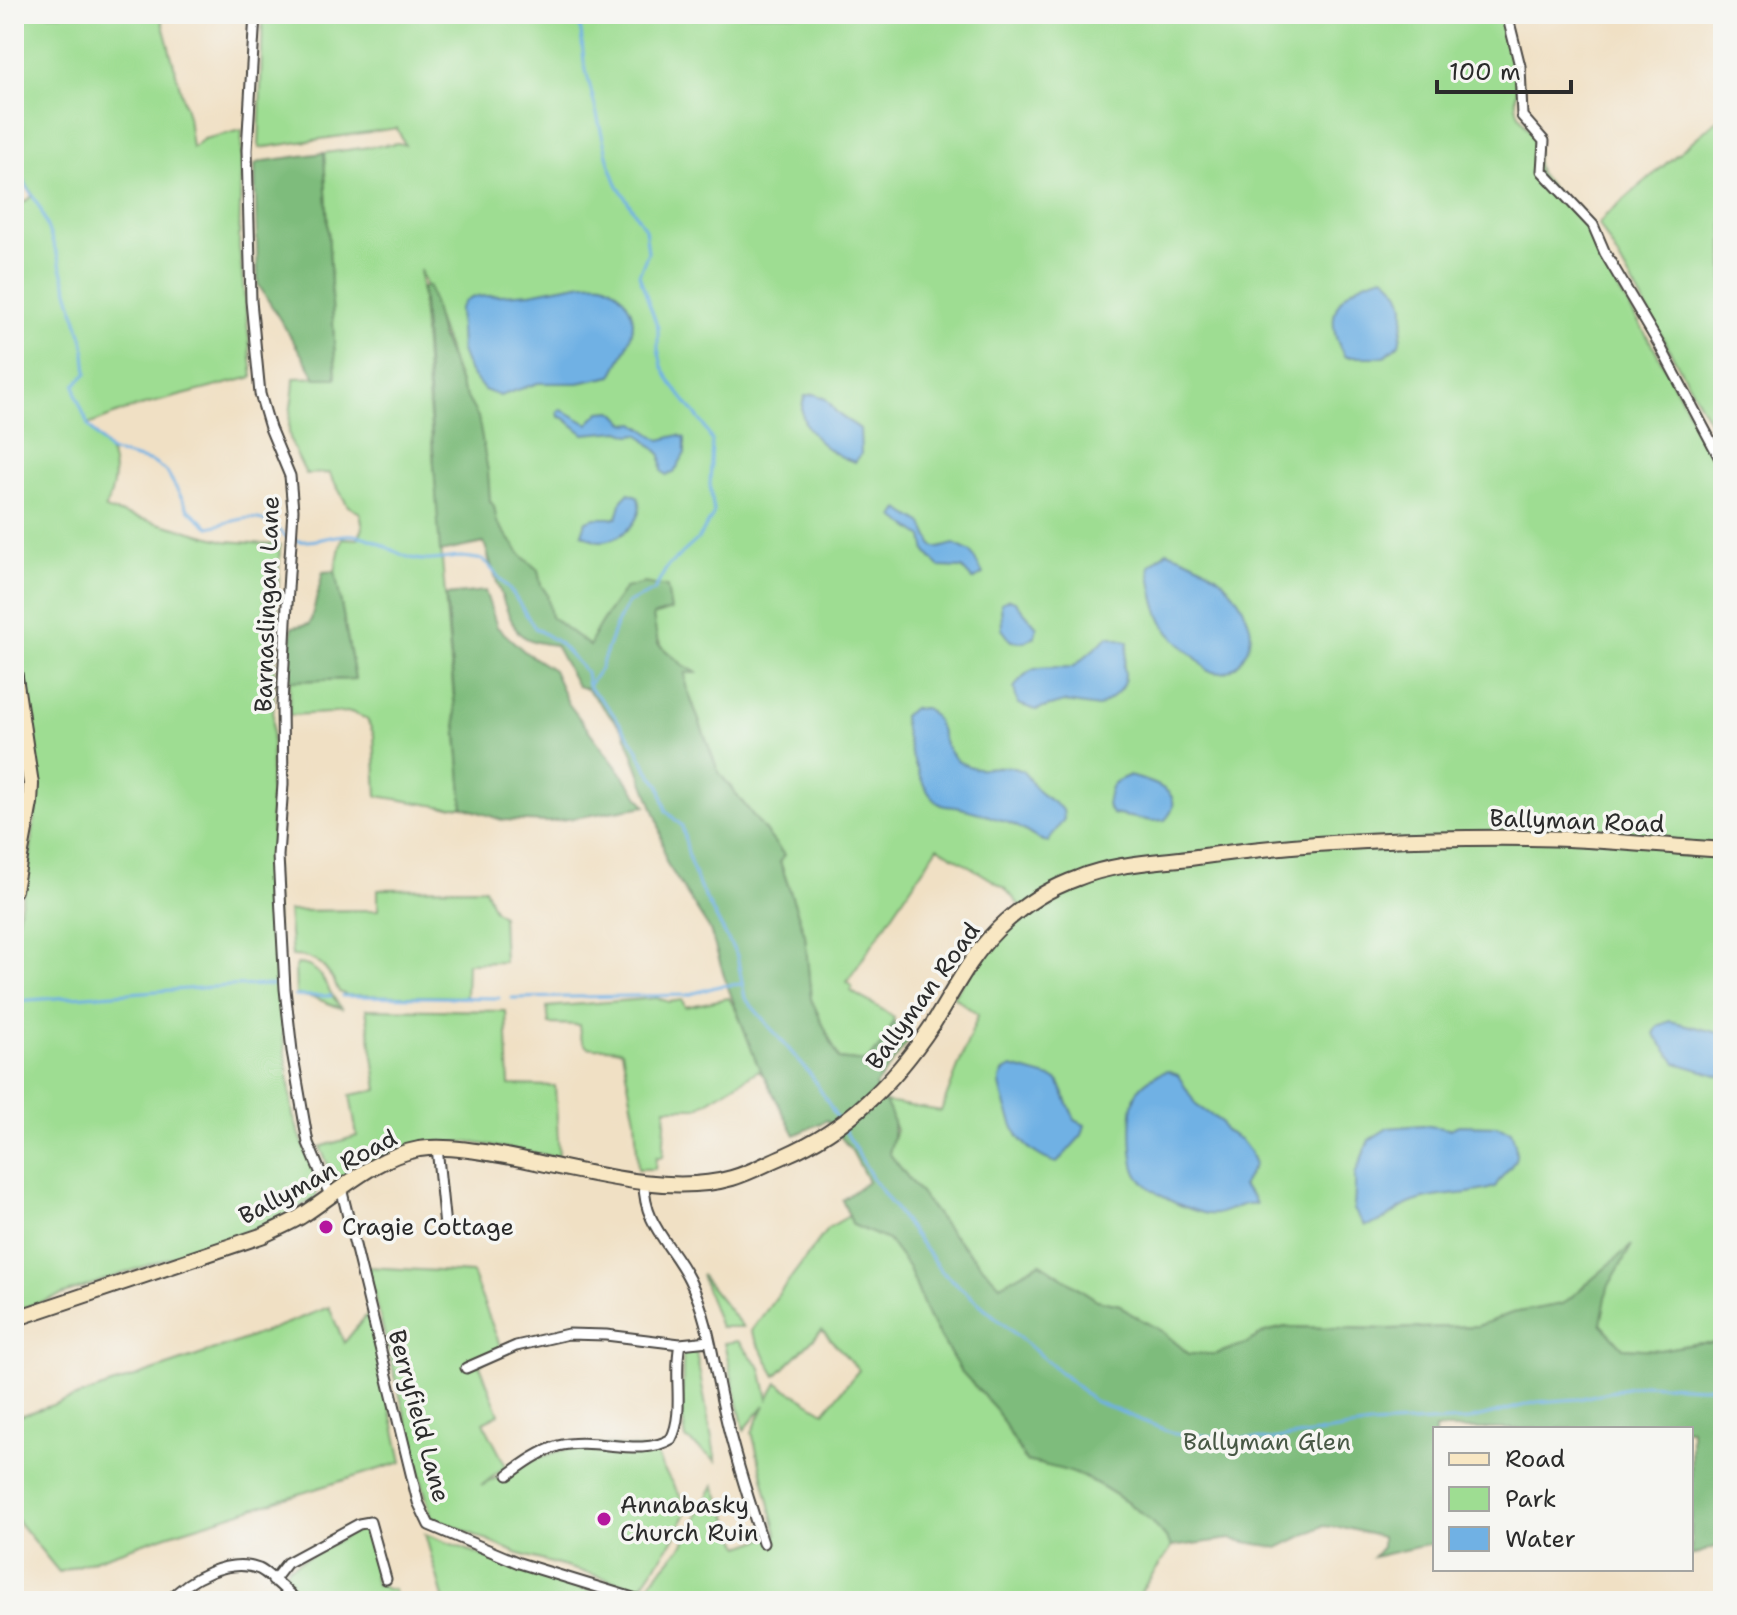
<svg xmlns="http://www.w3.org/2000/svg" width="1737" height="1615" font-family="'Shantell Sans',sans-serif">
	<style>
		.green { fill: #9edd92; stroke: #64845e; stroke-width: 2 }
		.forest { fill: #7ebc7c; stroke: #547454; stroke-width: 2 }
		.water { fill: #70b1e4; stroke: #4e6e88; stroke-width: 2 }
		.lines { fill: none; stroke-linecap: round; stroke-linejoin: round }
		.stream { stroke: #70b1e4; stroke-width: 3 }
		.street-casing { stroke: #494642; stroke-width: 13 }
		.secondary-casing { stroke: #494642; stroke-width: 18 }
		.street { stroke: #fff; stroke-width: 9 }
		.secondary { stroke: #f8e7c3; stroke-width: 14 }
		.poi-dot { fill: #b5179e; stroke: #f6f6f2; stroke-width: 3 }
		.labels { text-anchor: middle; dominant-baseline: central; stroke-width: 7; stroke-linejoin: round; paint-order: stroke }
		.street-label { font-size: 24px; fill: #2b2b2b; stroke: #f6f6f2 }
		.poi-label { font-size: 24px; fill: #2b2b2b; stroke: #f6f6f2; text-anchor: start }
		.park-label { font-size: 24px; fill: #485845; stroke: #f6f6f2 }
	</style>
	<rect width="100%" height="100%" fill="#f6f6f2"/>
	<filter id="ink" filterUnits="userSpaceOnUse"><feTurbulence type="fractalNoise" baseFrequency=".0125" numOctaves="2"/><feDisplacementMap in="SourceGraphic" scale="16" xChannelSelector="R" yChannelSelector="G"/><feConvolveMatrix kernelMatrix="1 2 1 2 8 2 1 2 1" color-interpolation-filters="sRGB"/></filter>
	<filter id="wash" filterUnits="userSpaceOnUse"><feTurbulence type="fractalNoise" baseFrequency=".006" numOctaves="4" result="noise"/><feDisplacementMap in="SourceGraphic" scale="32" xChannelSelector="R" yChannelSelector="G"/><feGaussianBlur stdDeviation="1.8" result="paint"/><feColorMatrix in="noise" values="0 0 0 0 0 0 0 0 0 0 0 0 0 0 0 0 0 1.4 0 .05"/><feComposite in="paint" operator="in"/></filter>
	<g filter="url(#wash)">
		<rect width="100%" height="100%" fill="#f0e0c4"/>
		<path class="green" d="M14 14H160L188 117 192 148 204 139 242 130 239 246 253 377 129 409 88 425C94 434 104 442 109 451 118 468 113 494 105 509L225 541 280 545 270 794 276 913V980L293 1116 319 1187 315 1198 277 1221 14 1311V936L29 866 36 806 32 732 14 628V205H21L33 195 22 178 21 152 14 154Z
			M263 14H1502L1517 90C1511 114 1527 125 1538 144L1536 160 1539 173 1586 227 1597 255 1655 349 1723 476V1343H1699L1660 1350 1623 1348 1601 1324 1563 1304 1512 1313 1478 1326 1389 1329 1285 1327 1265 1332 1245 1344 1216 1354H1189L1163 1332 1128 1312 1120 1305 1097 1300 1041 1263 1000 1286 950 1232 889 1153 896 1130 885 1102 941 1111 978 1015 953 996 1020 906 1005 888 938 847 847 982 852 986 851 991C865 1001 881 1007 894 1018L886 1040 866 1062 839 1059 811 999 805 935 780 861 784 855 718 771 686 686 685 673 695 672C675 661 651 644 653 617 654 608 663 596 667 587L596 657 513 594 490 567 462 389 420 270 428 395 463 807H444L377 796 374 735 367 719 351 712 289 715 290 681 355 679 335 571 342 538 358 539 363 528 360 513 348 506 329 473 306 474C299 459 287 441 289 424 290 408 294 394 294 378L336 377 324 153 398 143 405 145 397 128 259 148Z
			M1723 115V446L1599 224 1606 215Z
			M14 708 23 783 18 800 14 799Z
			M485 888 494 910 502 916 504 962 467 963 466 997 346 995 339 992C329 969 318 956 292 956L288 911 378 910V889Z
			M297 964C325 964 325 993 343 1009L315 998 296 995 295 967Z
			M657 998 669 1002 682 1000 685 1007 729 998 760 1053 773 1066 762 1073 759 1070 697 1108H666L663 1157H656L655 1169H638L635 1119 622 1051C600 1041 581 1062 579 1025L549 1024 547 1007Z
			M366 1009 506 1011 509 1085 555 1086 559 1157 469 1142H423L340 1181H335L320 1147 357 1136 350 1095 378 1090Z
			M849 1216 853 1225 888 1240 909 1268 928 1316 960 1370 995 1408 1026 1461C1042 1465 1060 1468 1076 1474 1106 1485 1156 1519 1172 1547L1134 1601H658L642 1592 682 1546 714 1485 741 1547 777 1534 752 1432 765 1405 744 1430 724 1343 738 1341 761 1368 768 1399 777 1383 824 1412 859 1370 822 1330 776 1376 751 1331 828 1228Z
			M367 1267 472 1273 501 1348 480 1365 499 1414 483 1422 506 1466 481 1486C546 1451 580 1436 655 1451L662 1467 688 1508 675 1537 640 1588 516 1553 436 1518 432 1520Z
			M701 1275 743 1327H720Z
			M329 1307 344 1343 369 1312 402 1462 167 1535 59 1572 14 1517V1418L235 1343Z
			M695 1347 716 1461 686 1439 682 1413 683 1350Z
			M361 1528 370 1530 381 1572 374 1576 376 1585H381L386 1590 394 1589 395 1598H387L386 1601H307L284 1583 283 1575 289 1567Z
			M425 1534 521 1570 622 1601H444Z"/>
		<path class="forest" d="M324 153 336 378H316L258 284 255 164 264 161Z
			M429 286 441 336 462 389 478 417 488 471 490 501 494 506 497 522 522 556 538 570 541 585 547 594 551 617 590 646C594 628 614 605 625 588L644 583 667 587 671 610 653 616 658 644 683 665 697 673H685L686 686 718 771 784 855 780 862 805 935 811 999 839 1059 867 1062 886 1040 893 1022 914 1034 875 1086C892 1112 899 1123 889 1153L950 1232 1000 1285 1040 1263 1097 1300 1120 1305 1128 1312 1163 1332 1189 1354H1216L1245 1344 1265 1332 1285 1327 1390 1329 1478 1326 1512 1313 1563 1304 1632 1245 1608 1287 1601 1324 1623 1348 1660 1350 1699 1343H1723V1544L1691 1556V1429H1435V1543L1373 1557 1382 1547V1537L1346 1528 1323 1526 1278 1548 1230 1539 1172 1547C1156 1519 1106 1485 1076 1474 1060 1468 1042 1465 1026 1461L995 1408 960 1370 928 1316 909 1268 888 1240 853 1225 842 1200 868 1181 852 1151 827 1120 795 1135 756 1061 726 982 710 930 666 862 658 821 624 731 587 689 577 686 555 645C544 644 527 641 519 633 506 618 492 564 484 543L440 552 422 287Z
			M335 571 355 679 290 681 292 627 310 624 323 572Z
			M485 591 497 627 525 652 553 670 568 703 646 806 549 822 502 820 463 807 446 595Z"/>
		<path class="water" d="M1384 276C1411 296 1405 315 1399 344L1384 357H1345C1320 315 1338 287 1384 276Z
			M583 283C589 283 597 282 603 283 617 287 633 306 633 322 633 340 620 360 612 376L578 383H538L500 396 484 390 469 371 461 351 459 309 465 301 474 297 530 293Z
			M814 394C831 400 826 400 836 412 841 418 853 423 860 429L861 454 855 462C830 455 791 426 805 396Z
			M561 409 588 424 600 412 612 411C623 417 620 426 635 423L660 440 679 435 685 438V453L674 473 666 475 662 471 661 455 639 434 630 435 620 431 584 434 564 418 559 417 558 411Z
			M629 493 637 496C648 517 621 542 600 541 594 541 587 536 582 534L586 521 595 518H617L622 500Z
			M899 509 923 524 933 546 939 548 954 544 971 552 983 574 973 580 962 568 939 567 926 552 923 537 894 517Z
			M1167 551C1187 558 1211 568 1226 584 1237 596 1246 610 1250 626 1254 643 1242 666 1226 672 1220 674 1214 672 1208 671 1196 655 1177 645 1167 629 1155 612 1152 586 1149 566Z
			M1009 599 1015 601 1037 627 1034 637 1025 642 1011 641 1002 629 1001 603Z
			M1109 636 1128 642C1128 649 1126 653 1125 661 1122 670 1125 665 1125 674 1126 690 1110 699 1098 707L1064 702 1036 710 1018 704 1014 688C1031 661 1044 669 1073 667Z
			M925 708C945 720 938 745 956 759 977 775 988 765 1010 767 1011 767 1022 771 1022 771 1028 776 1032 785 1038 791 1046 798 1055 803 1063 810L1064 819 1048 842C1031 839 1025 828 1009 823 992 817 973 810 955 807 951 806 946 807 942 805 922 798 904 736 903 716L912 709Z
			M1128 776C1150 781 1191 792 1165 820L1152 821 1112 814 1107 805C1111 785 1108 784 1128 776Z
			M1670 1021 1723 1034V1077L1676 1063 1654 1034 1658 1026Z
			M1012 1067 1058 1080 1075 1120 1085 1125 1082 1135 1057 1163C1044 1160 1029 1150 1020 1139 1014 1133 999 1088 1000 1080 1001 1072 1006 1070 1012 1067Z
			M1167 1071 1178 1075 1196 1105 1221 1122 1225 1131 1240 1139 1250 1152 1255 1164 1242 1186 1253 1197 1256 1204C1234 1202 1223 1219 1203 1213 1181 1207 1153 1195 1139 1177 1129 1164 1129 1107 1137 1092 1143 1081 1155 1075 1167 1071Z
			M1422 1125 1449 1129 1459 1125 1496 1126 1511 1131C1524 1167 1510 1161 1495 1187 1468 1197 1437 1192 1409 1204 1393 1211 1384 1224 1365 1226L1354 1210 1355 1188V1174L1369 1140 1388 1128Z"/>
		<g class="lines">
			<path class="stream" d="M575 14 581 31 584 62 609 163 617 184 645 229 648 252 639 275 658 328V349L662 366 671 383 703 424 712 441 710 485 714 514 698 539 667 567 654 591 628 603 617 622 600 669 588 686
				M14 38 19 45 21 63 18 104 22 178 41 210 58 257 84 344 87 373 75 385 77 397 88 425 109 451 152 462 167 472 188 509 209 527C232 523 252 510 274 526 283 533 286 540 299 541 317 543 336 533 354 535 378 538 390 552 411 558 428 563 443 558 460 557 468 557 476 559 484 560L513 594 535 628 559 643 586 672 588 686 609 708 636 746 646 767 660 786 666 811 682 826 690 862 700 888 737 956 745 998 811 1075 838 1119
				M295 996H331
				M342 996 499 998
				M512 998 687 995 719 986 742 984
				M14 1001 229 986 273 985
				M844 1129 873 1179 941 1271 1094 1401 1175 1434 1271 1440 1370 1425 1469 1420 1537 1402 1578 1399 1644 1384 1702 1387 1723 1385"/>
		</g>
	</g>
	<g filter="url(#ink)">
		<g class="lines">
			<defs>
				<path id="street" d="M255 14 247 150 251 301 260 394 270 428 290 476 293 510 286 621 282 706 283 784 278 856 285 989 292 1051 308 1143 330 1195
					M1507 14 1520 66 1522 116 1544 141 1542 171 1593 225 1605 253 1660 346 1723 464
					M437 1147 445 1227
					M644 1181C643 1225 671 1243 689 1279 710 1320 714 1369 725 1414 735 1458 749 1501 763 1543
					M341 1188 418 1502 429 1525 519 1563 643 1601
					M466 1368 516 1346 568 1334 606 1335 680 1344 709 1341
					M508 1475C523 1464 539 1452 558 1446 594 1436 641 1458 671 1439 685 1413 673 1374 680 1344
					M273 1581 287 1563 359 1524 370 1522 386 1579
					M169 1601C188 1579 229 1557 259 1569 270 1574 287 1593 298 1601"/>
				<path id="secondary" d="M14 670 31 784 30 803 14 890
					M14 1319 264 1235C276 1229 288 1224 300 1217 338 1193 374 1157 419 1149 441 1146 462 1149 483 1152 557 1163 660 1199 732 1178 750 1173 767 1163 784 1156 849 1128 894 1082 933 1024 953 992 970 957 997 930 1020 907 1047 889 1078 878 1114 863 1159 862 1197 857 1307 841 1418 837 1529 838 1594 838 1658 846 1723 850"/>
			</defs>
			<use href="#street" class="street-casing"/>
			<use href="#secondary" class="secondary-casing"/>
			<use href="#street" class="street"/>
			<use href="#secondary" class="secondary"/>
		</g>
	</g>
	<g class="poi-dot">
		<circle cx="326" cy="1227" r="8"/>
		<circle cx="604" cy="1519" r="8"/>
	</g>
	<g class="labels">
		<g class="street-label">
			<text transform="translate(267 604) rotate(-88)">Barnaslingan Lane</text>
			<text transform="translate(1577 821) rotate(2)">Ballyman Road</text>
			<text transform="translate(923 996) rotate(-54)">Ballyman Road</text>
			<text transform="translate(318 1177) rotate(-28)">Ballyman Road</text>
			<text transform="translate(419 1416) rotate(75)">Berryfield Lane</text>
		</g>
		<g class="poi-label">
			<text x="342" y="1227">Cragie Cottage</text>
			<text x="620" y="1505">Annabasky<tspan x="620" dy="28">Church Ruin</tspan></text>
		</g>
		<g class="park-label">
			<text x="1267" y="1442">Ballyman Glen</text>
		</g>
	</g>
	<rect width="1737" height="1615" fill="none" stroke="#f6f6f2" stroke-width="48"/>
	<rect x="1433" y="1427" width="260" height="144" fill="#f6f6f2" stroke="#a5a5a2" stroke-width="2"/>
	<rect x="1449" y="1453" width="40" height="12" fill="#f8e7c3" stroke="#a5a5a2" stroke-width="2"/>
	<text x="1505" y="1467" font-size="24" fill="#2b2b2b">Road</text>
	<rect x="1449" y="1487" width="40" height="24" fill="#9edd92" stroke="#a5a5a2" stroke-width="2"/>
	<text x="1505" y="1507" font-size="24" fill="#2b2b2b">Park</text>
	<rect x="1449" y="1527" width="40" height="24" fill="#70b1e4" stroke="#a5a5a2" stroke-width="2"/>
	<text x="1505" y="1547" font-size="24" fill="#2b2b2b">Water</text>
	<path d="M1437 80v12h134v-12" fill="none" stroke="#2b2b2b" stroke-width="4"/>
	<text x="1449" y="80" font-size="24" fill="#2b2b2b" stroke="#f6f6f2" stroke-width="6" paint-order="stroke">100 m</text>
</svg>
